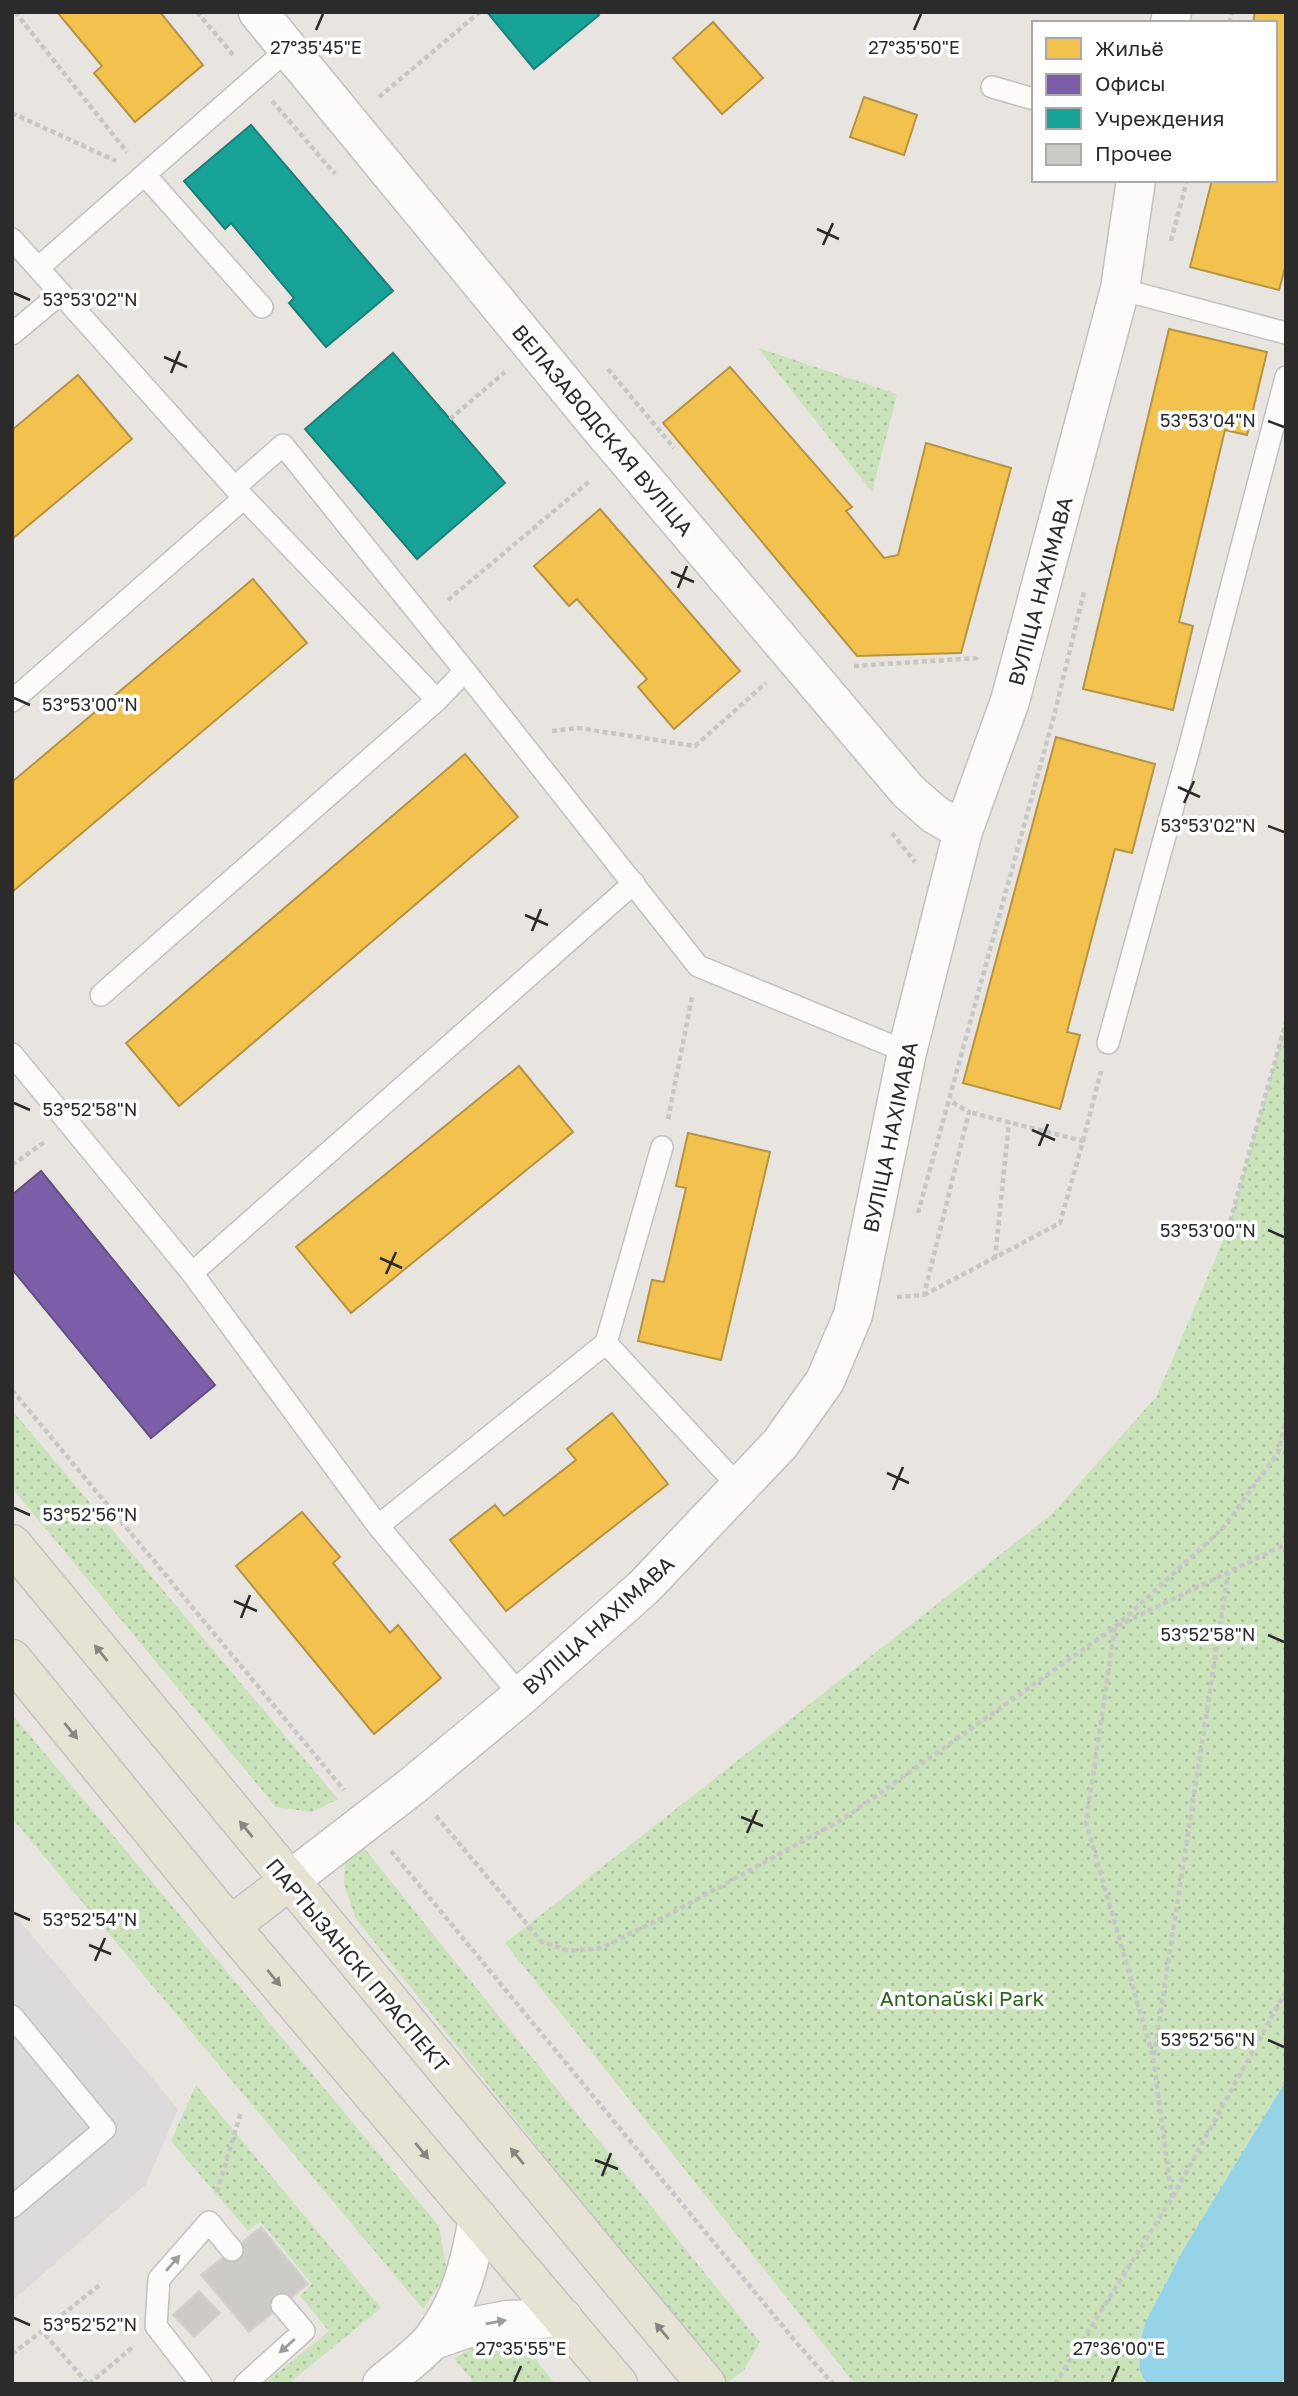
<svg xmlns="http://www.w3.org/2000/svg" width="1298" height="2396" font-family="'Golos Text',sans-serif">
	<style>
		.industrial { fill: #dddadc }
		.grass { fill: url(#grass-dots) }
		.water { fill: #95d3e9 }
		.homes { fill: #f2c14e; stroke: #b69444; stroke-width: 2 }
		.offices { fill: #7b5ea7; stroke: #634f82; stroke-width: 2 }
		.public { fill: #17a398; stroke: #1d7f77; stroke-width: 2 }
		.building { fill: #cdcbc7; stroke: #d3d1cc; stroke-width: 2 }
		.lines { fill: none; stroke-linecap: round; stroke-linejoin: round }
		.service-casing { stroke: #c2c1c1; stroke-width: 24 }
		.minor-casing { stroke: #c2c1c1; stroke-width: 41 }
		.primary-casing { stroke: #c5c3c1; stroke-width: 41 }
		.path { stroke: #c8c7c7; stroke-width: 4.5; stroke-dasharray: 5 3.5; stroke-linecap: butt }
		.service { stroke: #fcfbfa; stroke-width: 21 }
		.minor { stroke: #fcfbfa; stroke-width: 38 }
		.primary { stroke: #e6e2d4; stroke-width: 38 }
		.oneway { fill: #888680 }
		.oneway2 { fill: #9e9d9d }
		.ticks { fill: none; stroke: #2b2b2b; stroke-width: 2.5 }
		.labels { text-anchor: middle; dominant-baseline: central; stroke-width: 7; stroke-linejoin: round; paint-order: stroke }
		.street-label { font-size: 21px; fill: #2b2b2b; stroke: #fff }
		.park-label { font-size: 21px; fill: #2a671b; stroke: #fff }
		.ticks-label { font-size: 18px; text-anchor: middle; fill: #2b2b2b; stroke: #fff; stroke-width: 7; stroke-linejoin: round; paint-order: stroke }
	</style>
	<defs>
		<pattern id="grass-dots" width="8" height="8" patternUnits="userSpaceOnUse" patternTransform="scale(1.75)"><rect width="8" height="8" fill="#cae3ba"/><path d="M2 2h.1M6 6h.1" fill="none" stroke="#aec3a0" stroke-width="1.8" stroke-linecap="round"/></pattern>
	</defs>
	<rect width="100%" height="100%" fill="#e8e5e0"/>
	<path class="industrial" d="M12 1912 178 2109 146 2184 12 2301Z"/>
	<path class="grass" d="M758 348 897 394 872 492Z
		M1286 1022V2384H855L505 1943 1052 1514 1157 1396 1228 1229Z
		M12 1410 338 1799 312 1812 276 1807 12 1488Z
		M12 1714 439 2226 447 2273 423 2309 12 1818Z
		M361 1844 760 2342 744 2370 726 2384 356 1919 344 1884 345 1862Z
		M196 2085 381 2308 288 2384H264L329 2331 300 2296 312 2284 260 2221 248 2231 171 2141Z
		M496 2337 527 2348 555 2384H475L454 2358Z"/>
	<path class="water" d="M1286 2081V2378L1279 2384H1147L1140 2371 1139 2348 1145 2323 1185 2247Z"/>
	<path class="homes" d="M57 12H160L203 65 135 122 94 73 102 66Z
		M1255 12H1286V264L1279 290 1190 267 1212 180H1275V23H1253Z
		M713 22 763 78 722 114 673 58Z
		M864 97 917 115 904 155 850 137Z
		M1169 329 1267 352 1247 435 1225 430 1179 622 1193 626 1173 710 1083 689Z
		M730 367 852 507 846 511 884 558 898 555 926 443 1011 468 961 653 857 656 663 423Z
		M78 375 132 439 12 539V430Z
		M600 509 740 671 674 729 638 687 647 679 577 599 569 606 534 566Z
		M253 579 307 643 12 892V782Z
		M1056 737 1155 764 1132 853 1115 849 1067 1032 1080 1035 1060 1109 963 1083Z
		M465 754 518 817 179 1106 126 1043Z
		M519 1066 573 1132 351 1313 296 1247Z
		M688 1133 770 1152 721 1360 638 1341 652 1280 664 1282 686 1188 676 1186Z
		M612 1413 668 1484 506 1611 450 1540 495 1505 504 1516 576 1460 567 1449Z
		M302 1512 340 1557 333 1563 390 1633 398 1625 441 1678 374 1734 236 1566Z"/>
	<path class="offices" d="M41 1171 215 1385 151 1438 12 1269V1195Z"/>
	<path class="public" d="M487 12H597L599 15 534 69Z
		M251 125 393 291 326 347 289 303 294 298 231 223 225 229 184 181Z
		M393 353 505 483 417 559 305 429Z"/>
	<path class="building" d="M261 2227 308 2284 249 2332 201 2275Z
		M199 2291 220 2313 194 2337 173 2315Z"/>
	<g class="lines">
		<defs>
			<path id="service" d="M992 87 1034 99
				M145 175 262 307
				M12 239 244 498 437 700
				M38 268 288 49
				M1120 289 1286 333
				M12 334 60 294
				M235 487 283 445 465 671
				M12 701 244 498
				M101 995 437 700 465 671 698 966 907 1052
				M1108 1043 1190 745 1286 377
				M12 1054 192 1273 634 883
				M192 1273 378 1526 521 1696
				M606 1343 740 1488
				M378 1526 606 1343 662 1147
				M12 2016 105 2129 12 2207
				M201 2384 156 2326 159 2279 209 2222 232 2250
				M245 2384 304 2331 282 2305"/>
			<path id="minor" d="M258 12 597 424 908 791 934 814 963 831
				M1170 23 1172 12
				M289 1881 411 1787 521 1696 644 1587 780 1444 825 1381 853 1315 907 1052 963 831 1010 701 1120 289 1136 180
				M431 2341 471 2327 507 2320 563 2318
				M382 2384C398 2370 419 2356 432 2340 461 2302 470 2263 478 2218"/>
			<path id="primary" d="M12 1544 706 2384
				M12 1659 230 1926 618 2384
				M230 1926 289 1881"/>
		</defs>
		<use href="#service" class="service-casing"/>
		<use href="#minor" class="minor-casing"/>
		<use href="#primary" class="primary-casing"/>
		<path class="path" d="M15 12 127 152
			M197 12 235 57
			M1229 23 1232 12
			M379 97 480 12
			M272 101 335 174
			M12 113 116 161
			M1171 241 1187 180
			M608 369 674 448
			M450 419 505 372
			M448 600 591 480
			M854 666 977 658 978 654
			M552 731 579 728 695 746 766 683
			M892 833 915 862
			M668 1119 692 997
			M1083 1141 1101 1071
			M12 1165 46 1141
			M918 1213 1055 712 1084 592
			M1228 1229 1286 1022
			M995 1259 1009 1122
			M924 1295 1060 1223 1083 1141 969 1112
			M897 1297 924 1295 969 1112 950 1101
			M12 1390 344 1790
			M436 1816 542 1942 569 1951 601 1948 672 1913 843 1819 1115 1627 1223 1528 1278 1453 1286 1418
			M391 1851 796 2342 833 2384
			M1154 2055 1228 1573
			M217 2192 241 2112
			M1172 2198 1153 2057 1086 1822 1115 1627 1286 1544
			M42 2331 102 2283
			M12 2354 42 2331 88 2384
			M89 2384 134 2346
			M1055 2384 1172 2198 1286 1991"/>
		<use href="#service" class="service"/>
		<use href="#minor" class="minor"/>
		<use href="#primary" class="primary"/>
	</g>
	<defs><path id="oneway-solid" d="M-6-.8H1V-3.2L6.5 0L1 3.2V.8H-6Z" transform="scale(1.75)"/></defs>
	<g class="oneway">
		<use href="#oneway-solid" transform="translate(101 1653) rotate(-129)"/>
		<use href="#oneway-solid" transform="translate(71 1731) rotate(51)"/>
		<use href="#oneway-solid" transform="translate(246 1829) rotate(-129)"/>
		<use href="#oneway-solid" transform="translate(274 1978) rotate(50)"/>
		<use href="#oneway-solid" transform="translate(422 2151) rotate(50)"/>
		<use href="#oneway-solid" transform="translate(517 2156) rotate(-130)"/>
		<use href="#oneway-solid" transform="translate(662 2331) rotate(-130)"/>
	</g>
	<g class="oneway2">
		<use href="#oneway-solid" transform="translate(173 2263) rotate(-49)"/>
		<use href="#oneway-solid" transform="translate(496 2322) rotate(-10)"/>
		<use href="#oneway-solid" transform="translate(287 2346) rotate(138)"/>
	</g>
	<path class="ticks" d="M316 30 323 14M914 30 921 14M817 229 839 239M823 245 833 223M14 293 30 300M164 357 187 367M171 373 180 351M1268 421 1284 427M671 572 694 582M678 588 687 566M14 698 30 705M1178 787 1200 797M1184 803 1194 781M1268 826 1284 832M525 915 548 925M532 931 541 909M14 1103 30 1110M1032 1130 1055 1140M1039 1146 1048 1124M1268 1230 1284 1237M380 1258 402 1268M386 1274 396 1252M887 1473 909 1483M893 1490 903 1467M14 1508 30 1515M234 1601 257 1611M241 1618 250 1595M1268 1635 1284 1642M741 1817 763 1826M747 1833 757 1810M14 1913 30 1920M89 1945 111 1954M95 1961 105 1938M1268 2040 1284 2047M595 2160 618 2169M602 2176 611 2153M14 2318 30 2325M514 2382 521 2366M1112 2382 1119 2366"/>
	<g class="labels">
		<g class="street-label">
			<text transform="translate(603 430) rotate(50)">ВЕЛАЗАВОДСКАЯ ВУЛІЦА</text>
			<text transform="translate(1040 591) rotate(-75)">ВУЛІЦА НАХІМАВА</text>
			<text transform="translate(890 1137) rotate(-78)">ВУЛІЦА НАХІМАВА</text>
			<text transform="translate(598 1625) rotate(-42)">ВУЛІЦА НАХІМАВА</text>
			<text transform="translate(358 1965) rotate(50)">ПАРТЫЗАНСКІ ПРАСПЕКТ</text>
		</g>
		<g class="park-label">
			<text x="962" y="1998">Antonaŭski Park</text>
		</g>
	</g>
	<g class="ticks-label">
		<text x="316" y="54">27°35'45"E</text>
		<text x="914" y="54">27°35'50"E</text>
		<text x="90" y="306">53°53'02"N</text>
		<text x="1208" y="427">53°53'04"N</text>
		<text x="90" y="711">53°53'00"N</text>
		<text x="1208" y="832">53°53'02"N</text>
		<text x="90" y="1116">53°52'58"N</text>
		<text x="1208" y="1237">53°53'00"N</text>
		<text x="90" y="1521">53°52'56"N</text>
		<text x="1208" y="1641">53°52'58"N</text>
		<text x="90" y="1926">53°52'54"N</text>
		<text x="1208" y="2046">53°52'56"N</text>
		<text x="90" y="2331">53°52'52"N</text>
		<text x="521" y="2355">27°35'55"E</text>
		<text x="1119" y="2355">27°36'00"E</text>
	</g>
	<rect width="1298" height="2396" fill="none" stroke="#2b2b2b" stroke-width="28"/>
	<rect x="1032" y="21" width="245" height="161" fill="#ffffff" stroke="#aaaaaa" stroke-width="2"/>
	<rect x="1046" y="38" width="35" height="21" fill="#f2c14e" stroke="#aaaaaa" stroke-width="2"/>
	<text x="1095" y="56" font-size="21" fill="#2b2b2b">Жильё</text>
	<rect x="1046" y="74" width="35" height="21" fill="#7b5ea7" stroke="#aaaaaa" stroke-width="2"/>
	<text x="1095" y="91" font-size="21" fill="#2b2b2b">Офисы</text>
	<rect x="1046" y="108" width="35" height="21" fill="#17a398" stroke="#aaaaaa" stroke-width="2"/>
	<text x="1095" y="126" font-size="21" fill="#2b2b2b">Учреждения</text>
	<rect x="1046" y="144" width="35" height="21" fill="#cdcbc7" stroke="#aaaaaa" stroke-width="2"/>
	<text x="1095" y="161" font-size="21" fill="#2b2b2b">Прочее</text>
</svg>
